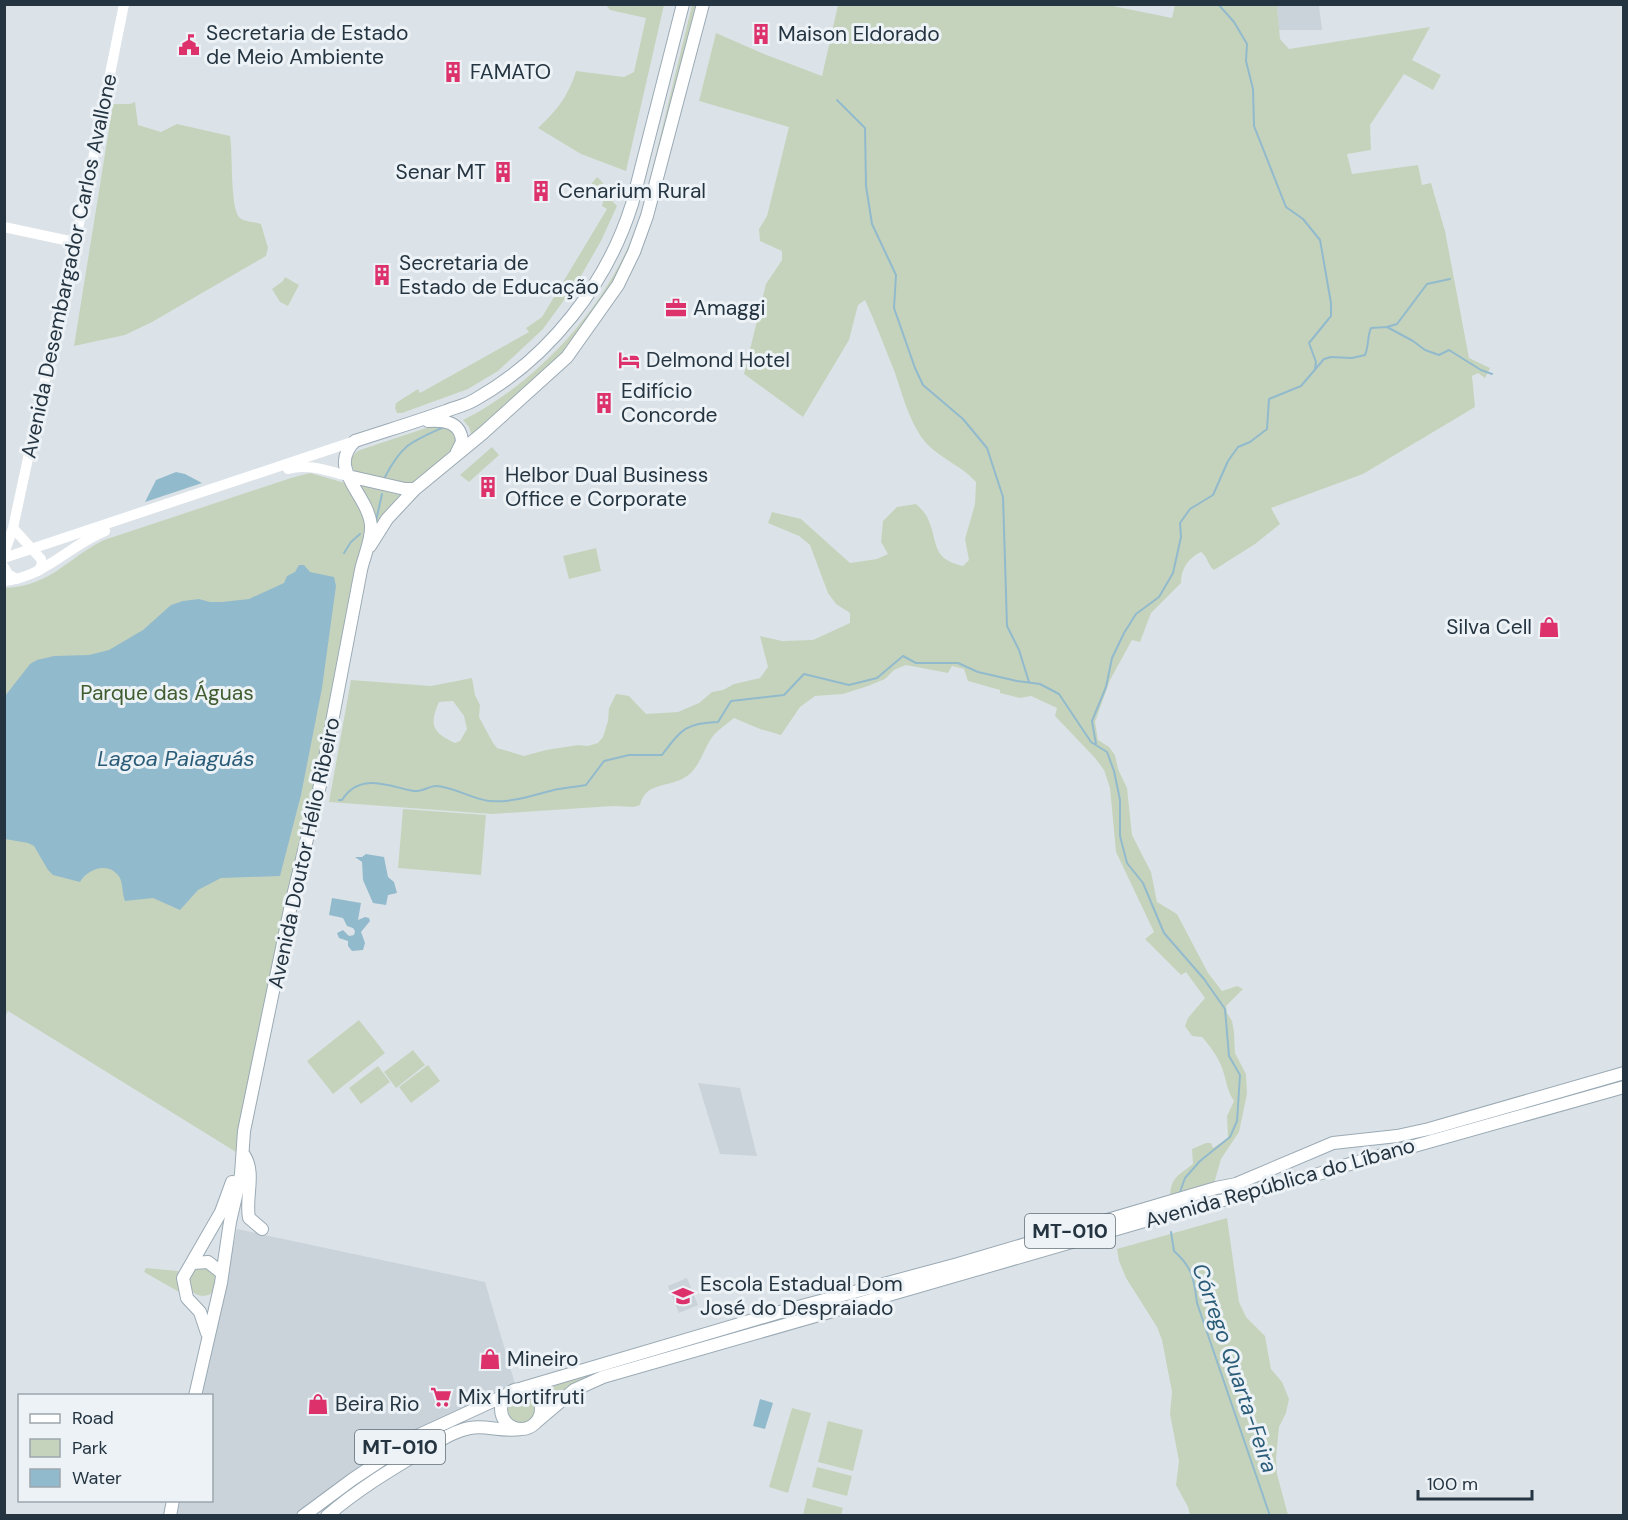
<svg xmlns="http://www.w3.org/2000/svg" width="1628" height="1520" font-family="'DM Sans',sans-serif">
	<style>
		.built { fill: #cad3da }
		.green { fill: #c6d3bc; fill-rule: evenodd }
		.water { fill: #92bacd }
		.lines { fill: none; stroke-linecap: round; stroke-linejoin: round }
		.stream { stroke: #92bacd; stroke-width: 2 }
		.primary-casing { stroke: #9aaab5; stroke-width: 14 }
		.secondary { stroke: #fff; stroke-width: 10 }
		.primary { stroke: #fff; stroke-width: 12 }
		.labels { text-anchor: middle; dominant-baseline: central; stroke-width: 6; stroke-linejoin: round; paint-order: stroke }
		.shield { fill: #ecf2f6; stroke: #606d77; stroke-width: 1.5 }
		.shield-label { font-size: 20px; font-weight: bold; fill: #243440 }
		.poi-label { font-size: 21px; fill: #243440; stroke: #ecf2f6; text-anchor: start }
		.street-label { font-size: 21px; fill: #243440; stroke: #ecf2f6 }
		.park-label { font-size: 21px; fill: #415d30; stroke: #ecf2f6 }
		.water-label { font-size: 22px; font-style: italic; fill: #2a5c78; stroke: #ecf2f6 }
	</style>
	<rect width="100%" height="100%" fill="#dce3e8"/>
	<path class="built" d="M1277 5H1319L1322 30H1279Z
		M698 1083 740 1088 757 1156 720 1154Z
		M237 1229 485 1282 516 1387 439 1419 410 1437 299 1515 177 1516 180 1501 212 1500V1396L202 1395Z
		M687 1278 698 1305 679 1313 668 1286Z"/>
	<path class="green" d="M1103 4 1172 18 1175 5H1277L1280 39 1289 49 1430 27 1412 60 1441 75 1433 90 1404 74 1370 125 1371 150 1347 154 1352 174 1418 165 1422 185 1431 183 1445 231 1469 358 1490 368 1485 378 1478 373 1472 376 1475 407 1363 474 1271 508 1280 524 1255 544 1214 570C1208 566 1208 557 1201 552 1188 558 1181 569 1181 583L1151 613 1140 642 1132 640 1110 680 1095 722 1098 740 1109 747 1115 755 1118 769 1127 788 1132 835 1151 872 1157 902 1177 914 1208 973 1222 991 1237 986 1243 989 1226 1006 1227 1013 1232 1021 1234 1032 1235 1053 1246 1074 1247 1094 1239 1132 1221 1159 1213 1187 1170 1201C1170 1178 1176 1177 1193 1164L1192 1149 1206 1143H1211L1213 1148 1228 1138 1227 1116 1234 1101C1228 1092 1227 1085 1224 1074 1220 1060 1212 1048 1202 1037L1192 1036 1185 1026 1188 1018 1205 998 1186 972 1181 975 1145 939 1154 932 1116 852 1110 788 1104 770 1095 758 1055 716 1057 708 1031 696 1020 698 1000 693V690L968 681 964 669 952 666 948 673 906 665 894 670 885 679 868 686 843 694 815 696 800 707 781 735 760 729 734 718C727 724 718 730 713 736 703 749 700 769 684 778 666 788 646 782 640 805L634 807 613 806 492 814 329 802 351 680 431 686 472 678 475 695 480 705 479 717 493 743 497 748 524 756 546 750 578 745 588 746 598 743 603 737 608 721 609 708 616 694 629 696 646 714 678 712 699 703 712 692 723 690 734 684 760 678 768 667 760 636 782 641 813 640 850 623V613L836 604 828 593 810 545 799 536 768 523 772 512 801 519 850 563 877 559 888 554 881 542 883 521 897 507 916 504C920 508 926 513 928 519 939 543 930 558 963 566L969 560 965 539 975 504 976 482C962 466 943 460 928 445 911 427 903 397 895 373 885 348 876 324 865 300L858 305 849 340 803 417 744 374 766 284 782 260V251L760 241 759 229 767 216 789 127 699 101 716 33 764 54 822 76 838 5ZM453 701 464 716 467 729 460 741 455 743C432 732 429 725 439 702Z
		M606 5H664L626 171 581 154 538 128C557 110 568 97 576 71L624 77 634 72 646 18 610 10Z
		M692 5H699L641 235 575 346 473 440 469 427 463 420C545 379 619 293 644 204Z
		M135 102 138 125 161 132 177 124 230 136C233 153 230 206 239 217 245 223 254 221 261 224L268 248 266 256 152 322 125 335 74 346 113 104H130Z
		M597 177C606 183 607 197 617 206L601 241 578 281 543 329 498 371 468 389 402 413H397L395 408 396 403 418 389 420 393 529 332 526 328 542 317 607 209 602 206C606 196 598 193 591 189L592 183Z
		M285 277 299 285 288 306 280 302 272 289 283 281Z
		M447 424 462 441 417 486 357 473C347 464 350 455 360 450L435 425Z
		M492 447 499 455 469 482 460 475Z
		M310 473 345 483 354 492 366 524 339 650 314 785 236 1152 8 1011 5 1017V588C53 585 64 560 104 540L291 478Z
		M360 485 407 497 378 528 371 503Z
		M596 548 601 571 569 579 563 556Z
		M403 809 486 815 481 875 398 868Z
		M359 1020 385 1053 333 1094 307 1061Z
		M413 1050 425 1065 396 1088 384 1072Z
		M428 1065 440 1081 411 1103 399 1087Z
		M378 1066 390 1082 361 1104 349 1088Z
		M1227 1218 1239 1302 1246 1317 1265 1336 1271 1369 1282 1382 1289 1399 1286 1413 1279 1427 1276 1458 1277 1474 1288 1515H1190L1188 1507 1176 1485 1179 1461 1170 1414 1172 1392 1162 1340 1157 1327 1126 1278 1119 1261 1117 1249Z
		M188 1281a15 15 0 1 1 30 0a15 15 0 1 1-30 0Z
		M146 1268 178 1271 179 1292 144 1272Z
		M592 1370 594 1378 545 1407 540 1395 532 1388Z
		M505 1409a17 17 0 1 1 34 0a17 17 0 1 1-34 0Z
		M792 1408 811 1413 788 1493 769 1487Z
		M828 1421 863 1430 853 1471 818 1462Z
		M817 1467 852 1476 847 1496 812 1487Z
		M807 1498 843 1508 841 1515H803Z"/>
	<path class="water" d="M176 472 185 474 202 483 145 502 156 480Z
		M299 565H304L310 572 334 577 336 586 322 688 301 795 280 876 221 878 198 890 180 910 153 898 125 901C122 894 123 885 120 878 110 861 88 868 80 882L53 875 48 870 34 846 28 843 5 839V696L30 664 37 660 54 656 89 655 109 650 143 630 171 605 183 601 199 599 210 602H222L249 599 284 583 287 576 295 572Z
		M366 854 384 857 388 877 394 882 397 893 388 895 386 905 373 903 363 880 362 862 355 857H362Z
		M332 898 361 903 358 920 365 917 369 918 370 921 361 932 365 943 363 950 352 951 348 946V941L339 938 337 933 343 930 349 936 354 935 355 931 353 928 347 926 343 918 329 915Z
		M760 1399 773 1403 765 1429 753 1426Z"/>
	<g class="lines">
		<path class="stream" d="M1218 4 1234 22 1247 44 1246 61 1253 89 1254 126 1286 207 1303 219 1320 240 1331 303V316L1309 343 1316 362 1315 369
			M837 100 865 128 866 186 872 224 896 275 894 308 915 368 923 385 963 419 987 448 1003 497 1007 626 1019 650 1029 682
			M1387 327 1397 324 1427 284 1450 279
			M385 477C402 444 411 442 444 427
			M376 521 382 494
			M344 553 351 542 360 534
			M1096 744 1092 721 1106 687 1112 658 1124 633 1136 614 1159 597 1173 573 1181 537 1180 523 1190 509 1213 495 1228 461 1238 447 1250 442 1267 429 1269 399 1301 386 1324 359 1331 357 1352 358 1365 355C1369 346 1367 337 1371 328L1387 327 1413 341 1425 350 1439 355 1449 350 1481 370 1492 374
			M339 800H342C360 771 390 787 414 791 422 792 429 786 436 786 452 786 474 800 490 801 512 803 533 795 554 790 564 788 575 787 586 785L604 761 629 755H662C681 730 685 723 718 722L731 701 784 695 804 674 849 685 877 678 903 656 916 663H958L978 672 1017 681 1040 684 1059 694 1091 742 1107 752 1114 771 1120 800V836L1127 863 1143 883 1164 933 1204 979 1225 1009 1229 1056 1240 1075 1237 1121 1230 1137 1200 1161 1185 1178 1180 1192
			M1171 1232 1174 1251C1193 1268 1194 1279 1197 1303L1270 1516"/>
		<defs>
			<path id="primary" d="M428 421C445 420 461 422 462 442L457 452
				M348 476 405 489H415
				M370 546 387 519 415 489 483 433 567 357 618 285 634 252 647 216 703 4
				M244 1155C256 1173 245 1197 249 1218L262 1229
				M193 1263 208 1262 222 1273
				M207 1333 200 1312 187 1298 183 1278 221 1212 232 1182
				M501 1409a20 20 0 1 1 40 0a20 20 0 1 1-40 0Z
				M516 1390 787 1310 958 1264 1216 1188 1236 1184 1333 1143 1397 1136 1429 1129 1624 1073
				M195 1396 221 1283 230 1222 241 1174 244 1131 292 900 319 790 361 570C364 556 372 540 371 525 368 494 326 469 355 441 385 431 416 422 446 411 456 407 467 405 476 399 549 358 607 284 632 204L683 4
				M534 1424 574 1390 603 1377C782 1326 962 1274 1141 1222 1208 1202 1277 1189 1343 1166L1624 1087
				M170 1516 173 1500
				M303 1516 353 1479 419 1435 506 1395
				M327 1516C357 1490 390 1470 424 1450 438 1442 453 1431 470 1428 486 1425 502 1432 521 1429"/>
		</defs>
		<use href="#primary" class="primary-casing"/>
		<path class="secondary" d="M4 227 74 242
			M288 469C308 463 328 471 348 476
			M13 528 41 559 42 565 38 571
			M4 554 13 528 22 486 92 164 124 4
			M4 558 355 441
			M4 567 8 574 17 579
			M4 581C47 576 68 546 105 531"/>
		<use href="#primary" class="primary"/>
	</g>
	<defs>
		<symbol id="building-bare" viewBox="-9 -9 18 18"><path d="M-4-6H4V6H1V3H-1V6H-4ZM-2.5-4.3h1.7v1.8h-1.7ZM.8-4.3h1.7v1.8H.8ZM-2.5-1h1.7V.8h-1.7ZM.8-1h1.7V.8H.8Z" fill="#dd316b" stroke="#ecf2f6" stroke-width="2.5" paint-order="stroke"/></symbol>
		<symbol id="civic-bare" viewBox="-9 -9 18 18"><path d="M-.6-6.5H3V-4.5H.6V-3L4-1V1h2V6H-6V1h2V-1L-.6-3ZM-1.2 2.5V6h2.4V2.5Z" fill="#dd316b" stroke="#ecf2f6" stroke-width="2.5" paint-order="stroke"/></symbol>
		<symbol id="office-bare" viewBox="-9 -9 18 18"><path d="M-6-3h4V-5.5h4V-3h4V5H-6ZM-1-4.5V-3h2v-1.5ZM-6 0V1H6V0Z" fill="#dd316b" stroke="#ecf2f6" stroke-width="2.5" paint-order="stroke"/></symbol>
		<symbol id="hotel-bare" viewBox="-9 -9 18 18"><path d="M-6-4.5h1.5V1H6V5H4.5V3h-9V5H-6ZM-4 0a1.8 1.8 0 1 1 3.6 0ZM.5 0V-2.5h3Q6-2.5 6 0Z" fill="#dd316b" stroke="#ecf2f6" stroke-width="2.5" paint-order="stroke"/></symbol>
		<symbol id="shop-bare" viewBox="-9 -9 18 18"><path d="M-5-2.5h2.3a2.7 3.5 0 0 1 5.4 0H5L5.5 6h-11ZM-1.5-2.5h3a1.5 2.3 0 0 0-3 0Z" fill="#dd316b" stroke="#ecf2f6" stroke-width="2.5" paint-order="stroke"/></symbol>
		<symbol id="school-bare" viewBox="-9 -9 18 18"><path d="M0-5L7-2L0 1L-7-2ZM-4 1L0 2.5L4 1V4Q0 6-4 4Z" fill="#dd316b" stroke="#ecf2f6" stroke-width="2.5" paint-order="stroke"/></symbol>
		<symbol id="supermarket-bare" viewBox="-9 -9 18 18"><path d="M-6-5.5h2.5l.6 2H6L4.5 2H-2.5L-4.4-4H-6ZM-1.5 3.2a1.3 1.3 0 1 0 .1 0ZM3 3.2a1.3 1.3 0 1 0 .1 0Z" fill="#dd316b" stroke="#ecf2f6" stroke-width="2.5" paint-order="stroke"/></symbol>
	</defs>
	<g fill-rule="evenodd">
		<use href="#building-bare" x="746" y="19" width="30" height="30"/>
		<use href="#civic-bare" x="174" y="30" width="30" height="30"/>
		<use href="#building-bare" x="438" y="57" width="30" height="30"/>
		<use href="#building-bare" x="488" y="157" width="30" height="30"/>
		<use href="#building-bare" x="526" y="176" width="30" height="30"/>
		<use href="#building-bare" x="367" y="260" width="30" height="30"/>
		<use href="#office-bare" x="661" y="293" width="30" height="30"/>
		<use href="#hotel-bare" x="614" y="345" width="30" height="30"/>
		<use href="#building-bare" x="589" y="388" width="30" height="30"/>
		<use href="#building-bare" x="473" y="472" width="30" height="30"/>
		<use href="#shop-bare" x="1534" y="612" width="30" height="30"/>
		<use href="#school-bare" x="668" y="1281" width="30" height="30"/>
		<use href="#shop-bare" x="475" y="1344" width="30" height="30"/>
		<use href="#supermarket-bare" x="426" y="1382" width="30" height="30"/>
		<use href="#shop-bare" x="303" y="1389" width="30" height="30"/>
	</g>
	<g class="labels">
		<g class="shield">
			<rect x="1025" y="1214" width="90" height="34" rx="4.5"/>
			<rect x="355" y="1430" width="90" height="34" rx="4.5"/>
		</g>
		<g class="shield-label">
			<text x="1070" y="1231">MT-010</text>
			<text x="400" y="1447">MT-010</text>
		</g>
		<g class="poi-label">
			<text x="206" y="33">Secretaria de Estado<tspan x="206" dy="24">de Meio Ambiente</tspan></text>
			<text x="778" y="34">Maison Eldorado</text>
			<text x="470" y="72">FAMATO</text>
			<text x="486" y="172" text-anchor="end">Senar MT</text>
			<text x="558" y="191">Cenarium Rural</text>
			<text x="399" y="263">Secretaria de<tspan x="399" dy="24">Estado de Educação</tspan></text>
			<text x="693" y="308">Amaggi</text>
			<text x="646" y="360">Delmond Hotel</text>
			<text x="621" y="391">Edifício<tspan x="621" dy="24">Concorde</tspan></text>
			<text x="505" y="475">Helbor Dual Business<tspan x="505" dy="24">Office e Corporate</tspan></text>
			<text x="1532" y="627" text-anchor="end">Silva Cell</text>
			<text x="700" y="1284">Escola Estadual Dom<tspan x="700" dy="24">José do Despraiado</tspan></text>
			<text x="507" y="1359">Mineiro</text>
			<text x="458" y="1397">Mix Hortifruti</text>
			<text x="335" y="1404">Beira Rio</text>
		</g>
		<g class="street-label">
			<text transform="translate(69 266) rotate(-78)">Avenida Desembargador Carlos Avallone</text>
			<text transform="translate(304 853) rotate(-78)">Avenida Doutor Hélio Ribeiro</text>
			<text transform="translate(1280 1183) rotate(-16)">Avenida República do Líbano</text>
		</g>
		<g class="park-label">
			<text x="167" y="693">Parque das Águas</text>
		</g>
		<g class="water-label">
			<text x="176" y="758">Lagoa Paiaguás</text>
			<text transform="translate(1235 1368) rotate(71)">Córrego Quarta-Feira</text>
		</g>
	</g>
	<rect width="1628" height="1520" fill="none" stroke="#243440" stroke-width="12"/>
	<rect x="18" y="1394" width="195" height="108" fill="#ecf2f6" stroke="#9ca6ad" stroke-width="1.5"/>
	<rect x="30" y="1414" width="30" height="9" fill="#ffffff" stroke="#9ca6ad" stroke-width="1.5"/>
	<text x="72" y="1424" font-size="18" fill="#243440">Road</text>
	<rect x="30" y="1439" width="30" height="18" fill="#c6d3bc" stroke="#9ca6ad" stroke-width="1.5"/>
	<text x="72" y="1454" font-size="18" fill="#243440">Park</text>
	<rect x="30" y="1469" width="30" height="18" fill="#92bacd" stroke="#9ca6ad" stroke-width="1.5"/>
	<text x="72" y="1484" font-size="18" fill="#243440">Water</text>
	<path d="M1418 1490v9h114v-9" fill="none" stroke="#243440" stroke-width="3"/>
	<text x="1427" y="1490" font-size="18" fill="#243440" stroke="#ecf2f6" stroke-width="4.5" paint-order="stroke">100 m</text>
</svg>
